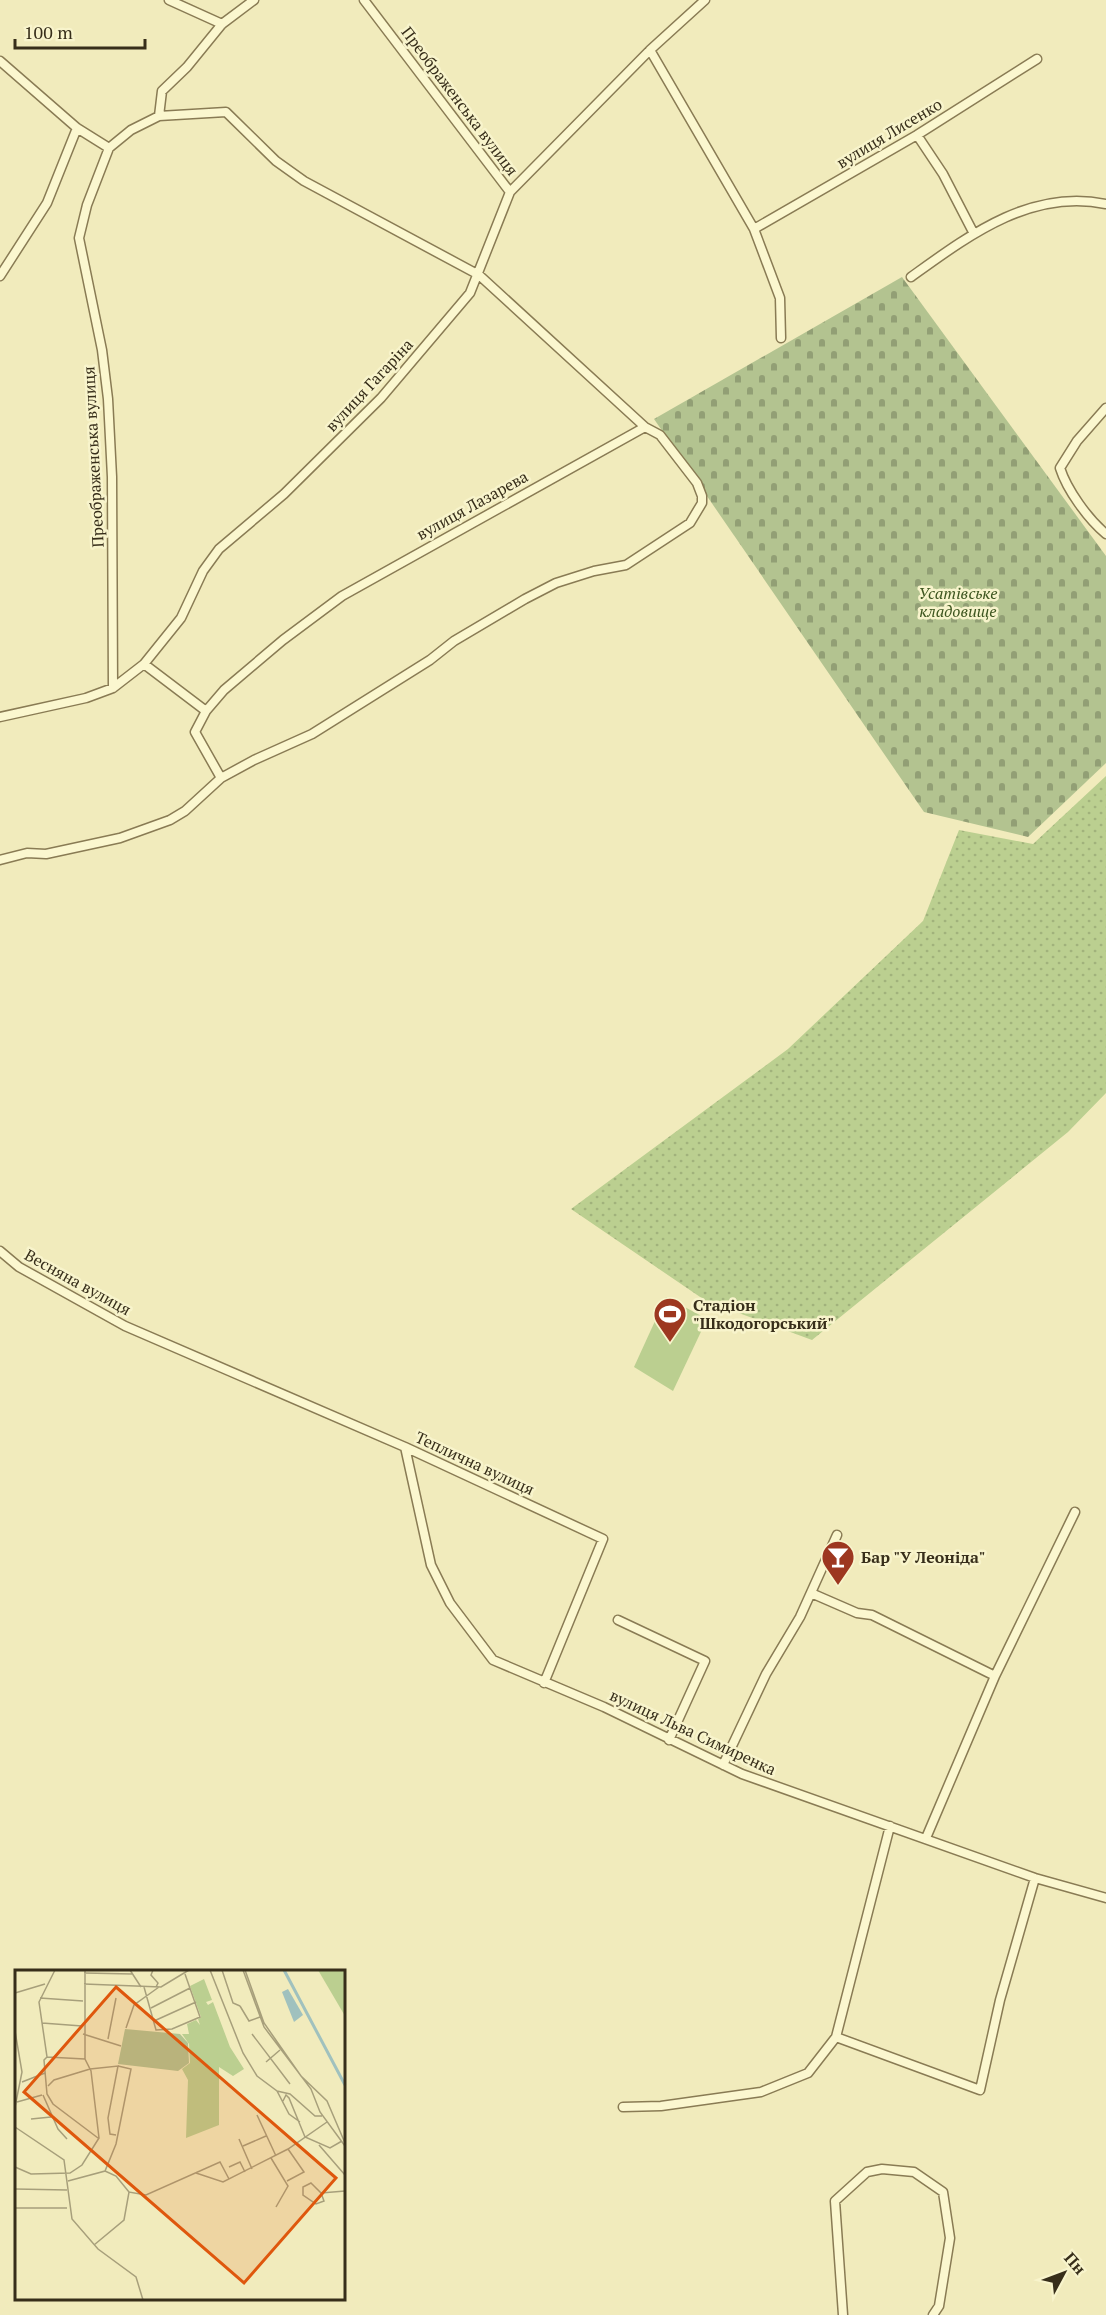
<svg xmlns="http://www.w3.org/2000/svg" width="1106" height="2315" font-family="'PT Serif',serif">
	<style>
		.grass { fill: url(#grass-dots) }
		.cemetery { fill: url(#cemetery-stones) }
		.pitch { fill: #bbcf90 }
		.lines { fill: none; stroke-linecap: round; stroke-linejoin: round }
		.street-casing { stroke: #897b54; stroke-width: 11 }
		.street { stroke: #fbf7cf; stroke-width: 8 }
		.labels { text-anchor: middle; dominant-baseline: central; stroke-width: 5; stroke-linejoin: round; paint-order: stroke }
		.street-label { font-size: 16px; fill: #372e1a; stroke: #f8f4cc }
		.park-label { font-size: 16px; font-style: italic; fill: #3d551f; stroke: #f8f4cc }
		.poi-label { font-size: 16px; font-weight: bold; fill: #372e1a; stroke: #f8f4cc; text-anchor: start }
		.inset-river { fill: none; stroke: #a0c1be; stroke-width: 3 }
		.inset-road { fill: none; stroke: #a79f7b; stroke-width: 1.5 }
		.view { fill: #df570d; fill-opacity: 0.15; stroke: #df570d; stroke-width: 3 }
		.inset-edge { fill: none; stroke: #372e1a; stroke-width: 3 }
	</style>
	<defs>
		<pattern id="grass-dots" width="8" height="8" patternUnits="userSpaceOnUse" patternTransform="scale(1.5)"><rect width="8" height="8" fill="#bbcf90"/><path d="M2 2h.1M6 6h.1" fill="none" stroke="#a1b27c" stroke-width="1.8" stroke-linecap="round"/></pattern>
		<pattern id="cemetery-stones" width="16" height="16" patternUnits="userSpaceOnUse" patternTransform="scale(1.5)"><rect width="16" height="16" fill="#b3c390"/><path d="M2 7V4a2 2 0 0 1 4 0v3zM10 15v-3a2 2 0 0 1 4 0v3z" fill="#929f75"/></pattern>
	</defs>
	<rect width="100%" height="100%" fill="#f1ebbc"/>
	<path class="grass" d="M1106 776V1093L1068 1132 812 1340 706 1301 571 1209 788 1049 923 921 959 830 1033 844Z"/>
	<path class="cemetery" d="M902 277 1106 556V763L1028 837 924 812 654 419Z"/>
	<path class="pitch" d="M666 1297 707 1319 673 1391 634 1367Z"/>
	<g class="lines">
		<defs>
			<path id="street" d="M169 0 222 24
				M364 0 510 192
				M650 50 754 229 780 298 781 338
				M0 61 77 128 109 148
				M159 116 226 112 276 161 304 181 479 275 645 427 342 596 283 640 224 690 206 711 195 732 221 778
				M917 135 943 174 973 232
				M754 229 917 135 1037 59
				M0 276 47 203 77 128
				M911 277C968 236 1031 188 1106 204
				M1106 408 1077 441 1060 468C1067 490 1088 519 1106 534
				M144 664 206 711
				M113 688 112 477 108 399 102 350 79 238 87 205 109 148 131 130 159 116 162 91 187 67 222 24 254 0
				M0 717 86 698 113 688 144 664 181 618 203 571 219 549 284 494 381 398 470 293 510 192 650 50 705 0
				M0 860 27 853 46 854 120 838 170 820 185 811 221 778 254 760 312 734 430 660 454 641 525 599 556 583 594 571 626 565 690 523 702 503V496L697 483 660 435 645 427
				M0 1251 19 1267 125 1326 405 1447 603 1539 544 1683
				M405 1447 431 1565 450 1603 493 1660 604 1707 742 1774 1035 1878 1106 1898
				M811 1593 857 1613 872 1615 995 1676
				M618 1620 705 1661 669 1740
				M723 1765 766 1674 800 1617 837 1535
				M926 1838 995 1676 1075 1512
				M836 2037 980 2090 1000 2000 1035 1878
				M623 2107 661 2106 761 2092 808 2073 836 2037 890 1826
				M843 2315 835 2201 867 2172 882 2169 914 2172 943 2192 950 2238 939 2306 933 2315"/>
		</defs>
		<use href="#street" class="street-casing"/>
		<use href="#street" class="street"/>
	</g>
	<defs>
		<symbol id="stadium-pin" viewBox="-11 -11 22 30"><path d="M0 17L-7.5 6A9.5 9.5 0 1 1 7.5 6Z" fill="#9d3720" stroke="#f8f4cc"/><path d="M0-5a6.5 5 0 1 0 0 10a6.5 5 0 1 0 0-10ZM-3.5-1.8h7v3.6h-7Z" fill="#fff"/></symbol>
		<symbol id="bar-pin" viewBox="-11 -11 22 30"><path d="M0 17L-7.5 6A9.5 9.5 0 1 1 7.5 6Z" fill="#9d3720" stroke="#f8f4cc"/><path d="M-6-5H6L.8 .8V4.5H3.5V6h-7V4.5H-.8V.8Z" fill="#fff"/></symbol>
	</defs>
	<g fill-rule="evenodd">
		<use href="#stadium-pin" x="651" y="1295" width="38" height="52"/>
		<use href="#bar-pin" x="819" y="1538" width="38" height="52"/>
	</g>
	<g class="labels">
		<g class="street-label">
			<text transform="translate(460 101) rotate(53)">Преображенська вулиця</text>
			<text transform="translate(889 133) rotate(-31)">вулиця Лисенко</text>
			<text transform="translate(369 385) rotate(-47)">вулиця Гагаріна</text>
			<text transform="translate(93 457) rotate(-93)">Преображенська вулиця</text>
			<text transform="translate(472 505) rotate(-29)">вулиця Лазарева</text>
			<text transform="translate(78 1282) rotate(29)">Весняна вулиця</text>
			<text transform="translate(475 1463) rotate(25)">Теплична вулиця</text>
			<text transform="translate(693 1732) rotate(25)">вулиця Льва Симиренка</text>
		</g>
		<g class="park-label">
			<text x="958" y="593">Усатівське<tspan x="958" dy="18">кладовище</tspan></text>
		</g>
		<g class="poi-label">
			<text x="693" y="1305">Стадіон<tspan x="693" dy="18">"Шкодогорський"</tspan></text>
			<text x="861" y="1557">Бар "У Леоніда"</text>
		</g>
	</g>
	<g transform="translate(15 1970)">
		<rect width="330" height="330" fill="#f1ebbc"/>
		<path d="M189 9 197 30 191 32 193 35 198 32 215 77 229 99 218 106 204 97V155L171 168 173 110 167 99 175 93 174 74 167 64H174L172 54 181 50 185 55 183 49 186 47 175 16Z" fill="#bbcf90"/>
		<path d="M303 0H330V46Z" fill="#bbcf90"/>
		<path d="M110 59 165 64 173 73 174 93 163 101 103 94Z" fill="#b3c390"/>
		<path d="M273 19 288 45 279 52 267 22Z" fill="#a0c1be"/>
		<path class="inset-river" d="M269 0 330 115"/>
		<path class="inset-road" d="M40 0 24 32 32 87 29 90 32 124 38 134 83 168M115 0 126 17M138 0 136 5 143 13 141 17M195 0 228 83 242 106 262 121 274 144 285 152M207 0 218 33 225 36M228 0 249 57 296 119 305 142 330 176M230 0 249 53 286 106 312 131 330 173M69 3 118 4M69 14 146 17 174 0M129 17 141 60 157 59 185 47 170 4M0 23 30 14M25 28 68 31M225 36 234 51 245 47M136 38 175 18M139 51 181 32M27 53 67 56M111 58 119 35 144 17M0 61 7 102 0 137M68 64 106 76M237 64 275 114M93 69 101 28M32 87 70 89M251 92 265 80M7 112 30 103M33 116 39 110 75 99 103 96 93 148 95 164 101 165M262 121 275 124 300 146H307M28 125 43 159 52 169M268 131 271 125 274 128 290 167 315 178 327 171M2 132 27 125M242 145 261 186M16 149 36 147M0 157 49 190 57 249 83 279 121 307 128 330M224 169 237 199M304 175 330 205M228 176 251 166M256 188 273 216 261 237M0 197 16 204 55 203 67 195 84 168 76 101 70 89V0M214 197 225 192 230 202M90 201 101 206 114 222M181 203 208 212 273 179 312 152M53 211 90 201 101 174 116 99 103 96M272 211 289 202 273 179M296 213 306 223 309 231 301 234 288 225V217ZM0 219 52 220M306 223 330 221M0 238H52M79 275 109 250 114 222 131 225 205 192 214 209"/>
		<path class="view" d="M101 17 321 208 229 313 9 122Z"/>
		<rect width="330" height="330" class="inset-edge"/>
	</g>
	<g transform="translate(1064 2273) rotate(49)" stroke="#f8f4cc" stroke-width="4.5" paint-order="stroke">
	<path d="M0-4.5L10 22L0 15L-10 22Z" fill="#372e1a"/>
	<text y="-9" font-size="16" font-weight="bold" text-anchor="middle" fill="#372e1a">Пн</text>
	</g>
	<path d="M15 39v9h130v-9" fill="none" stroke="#372e1a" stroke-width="3"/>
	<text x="24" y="39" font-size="18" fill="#372e1a" stroke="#f8f4cc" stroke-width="4.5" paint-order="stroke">100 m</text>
</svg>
